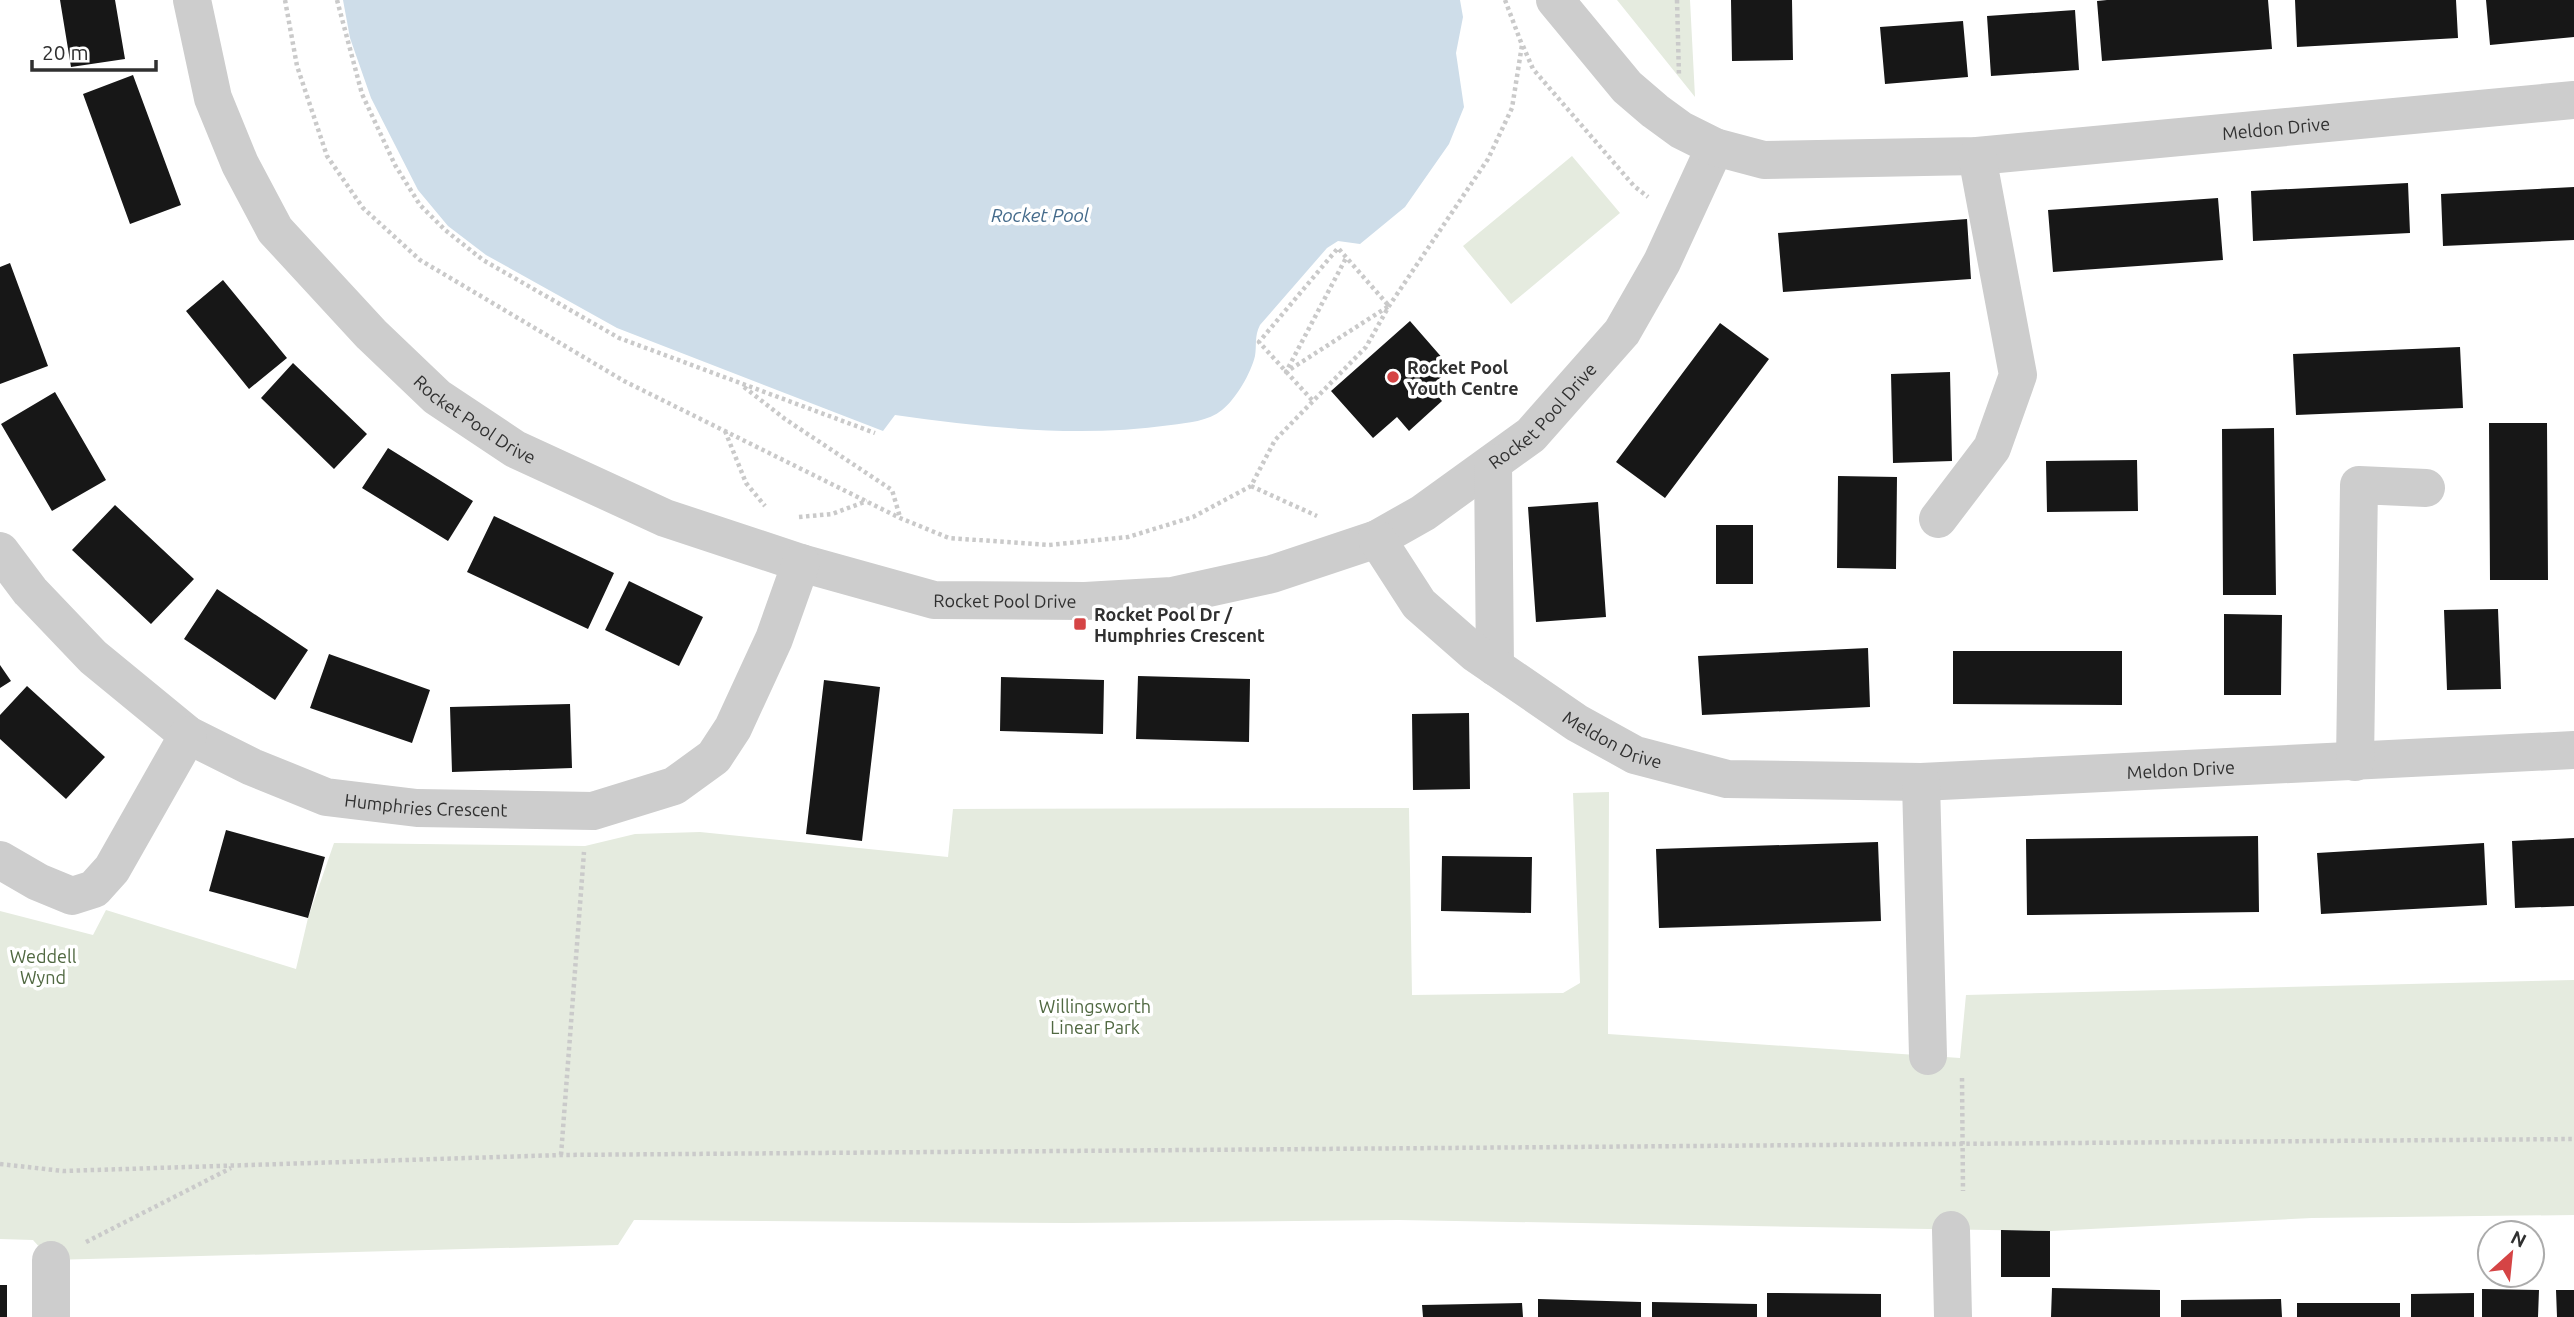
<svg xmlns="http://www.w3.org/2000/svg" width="2574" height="1317" font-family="Ubuntu,sans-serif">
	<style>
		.green { fill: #e5ebdf }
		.water { fill: #cedde9 }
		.building { fill: #171717 }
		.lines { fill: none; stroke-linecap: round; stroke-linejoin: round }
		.path { stroke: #cacaca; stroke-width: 4.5; stroke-dasharray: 3.5 3.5; stroke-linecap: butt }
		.minor { stroke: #cdcdcd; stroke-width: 38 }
		.poi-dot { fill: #d54445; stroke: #fff; stroke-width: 2.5 }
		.labels { text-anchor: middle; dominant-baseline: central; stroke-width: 7; stroke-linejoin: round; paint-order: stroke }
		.street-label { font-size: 18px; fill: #303030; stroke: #fff }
		.poi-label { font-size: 18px; font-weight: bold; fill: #303030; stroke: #fff; text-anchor: start }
		.park-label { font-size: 18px; fill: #506841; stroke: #fff }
		.water-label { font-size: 19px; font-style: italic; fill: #456b8b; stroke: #fff }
	</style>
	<rect width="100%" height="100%" fill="#fff"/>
	<path class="green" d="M1617 0H1690L1695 97Z
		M1572 156 1620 213 1511 304 1463 246Z
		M1609 792 1608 1034 1960 1058 1966 995 2574 980V1215L2312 1218 2050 1231 1399 1220 1070 1223 634 1220 618 1245 51 1260 33 1240 0 1239V911L93 935 106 910 296 969 308 918 334 843 585 846 635 834 700 832 948 857 953 809 1409 808 1412 995 1563 993 1580 983 1573 793Z"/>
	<path class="water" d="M343 0H1460L1463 17 1456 53 1464 107 1449 144 1405 207 1360 244 1338 241 1327 248 1260 325C1254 337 1257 345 1255 356 1251 373 1236 399 1222 410 1209 421 1187 423 1171 425 1078 438 987 428 895 415L883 431 617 328 486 255 448 226 418 190 371 98 350 38Z"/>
	<path class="building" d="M60 0H115L125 59 71 67Z
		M1731 0H1792L1793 60 1732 61Z
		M2107 0H2268L2272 49 2102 61 2097 1Z
		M2295 0H2456L2458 38 2297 47Z
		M2486 0H2574V37L2490 45Z
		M2075 10 2079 70 1991 76 1987 16Z
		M1963 21 1968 77 1885 84 1880 27Z
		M133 75 181 205 130 224 83 94Z
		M2408 183 2410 233 2253 241 2251 191Z
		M2574 187V240L2443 246 2441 194Z
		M2218 198 2223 260 2053 272 2048 210Z
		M1967 219 1971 279 1783 292 1778 233Z
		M10 263 48 366 0 384V267Z
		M223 280 287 358 249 389 186 311Z
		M1410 321 1451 368 1430 387 1442 401 1409 431 1397 417 1373 438 1331 391Z
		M1720 323 1769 359 1665 498 1616 462Z
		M2460 347 2463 408 2296 415 2293 354Z
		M293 363 367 434 334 469 261 398Z
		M1950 372 1952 461 1893 463 1891 374Z
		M55 392 106 480 52 511 1 424Z
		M2489 423H2547L2548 580H2490Z
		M2274 428 2276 595H2223L2222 429Z
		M388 448 473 501 448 541 362 488Z
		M2137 460 2138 511 2047 512 2046 461Z
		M1838 476 1897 477 1896 569 1837 568Z
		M1598 502 1606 617 1536 622 1528 507Z
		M115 505 194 579 151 624 72 550Z
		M494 516 614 573 588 629 467 572Z
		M1716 525H1753V584H1716Z
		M629 581 703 617 679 666 605 630Z
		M217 589 308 650 275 700 184 639Z
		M2498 609 2501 689 2447 690 2444 610Z
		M2224 614 2282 615 2281 695H2224Z
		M1868 648 1870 707 1702 715 1698 656Z
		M1953 651H2122V705L1953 704Z
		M329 654 430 690 412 743 310 708Z
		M0 665 11 681 0 688Z
		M1138 676 1250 679 1249 742 1136 739Z
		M1001 677 1104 680 1103 734 1000 731Z
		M824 680 880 687 862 841 806 834Z
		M27 686 105 757 66 799 0 739V715Z
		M570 704 572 768 452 772 450 707Z
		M1469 713 1470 789 1413 790 1412 714Z
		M226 830 325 857 308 918 209 891Z
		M2258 836 2259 912 2027 915 2026 839Z
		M2574 838V906L2515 908 2512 841Z
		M1878 842 1881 921 1659 928 1656 849Z
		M2484 843 2487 905 2321 914 2317 853Z
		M1442 856 1532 857 1531 913 1441 911Z
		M2001 1230 2050 1231V1277H2001Z
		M0 1285H7V1317H0Z
		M2052 1288 2160 1290V1317H2051Z
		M2482 1289 2539 1290 2538 1317H2482Z
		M2556 1290H2574V1317H2557Z
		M1767 1293 1881 1294V1317H1767Z
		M2474 1293V1317H2411V1294Z
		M1538 1299 1641 1302V1317H1538Z
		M2281 1299 2282 1317H2181V1300Z
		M1652 1302 1757 1304V1317H1652Z
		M1522 1303 1523 1317H1423L1422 1305Z
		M2297 1303H2400V1317H2297Z"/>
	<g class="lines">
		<path class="path" d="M285 0 297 66 327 156 363 208 420 260 624 381 900 518 949 538 1049 545 1128 537 1193 517 1251 486 1275 440 1366 347 1389 306 1488 159 1512 108 1522 45 1505 0
			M337 0 362 94 395 165 420 205 445 230 483 260 619 338 875 433
			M1677 0 1679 76
			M1523 46 1533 69 1634 186 1648 197
			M744 387 785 419 892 490 900 517
			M1312 400 1259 342 1338 248 1389 306 1286 372 1346 258
			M725 431 746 483 765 506
			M1251 486 1317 516
			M799 517 832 514 867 501
			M1962 1078 1963 1191
			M561 1155 584 852
			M0 1164 63 1171 561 1155 2574 1139
			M86 1242 231 1168"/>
		<g class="minor">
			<path id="s1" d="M192 0 213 98 240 164 275 230 371 334 437 397 515 449 665 518 801 563 934 600 1085 601 1172 596 1272 574 1377 539 1423 513 1531 435 1622 332 1662 262 1715 147"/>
			<path id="s2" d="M1555 0 1627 87 1655 111 1681 130 1715 147 1764 160 1977 156 2574 100"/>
			<path d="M1493 463 1495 667"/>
			<path d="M1938 519 1992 448 2018 375 1977 156"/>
			<path id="s3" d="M1377 539 1419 604 1475 653 1577 723 1635 755 1727 779 1921 782 2574 750"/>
			<path id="s4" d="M0 551 30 591 93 657 188 735 252 767 326 797 417 808 593 811 674 786 714 757 733 728 774 639 801 563"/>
			<path d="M2355 762 2359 485 2426 488"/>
			<path d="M1921 782 1928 1056"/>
			<path d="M0 860 38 882 72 896 94 889 112 869 188 735"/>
			<path d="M1951 1230 1953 1317"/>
			<path d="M51 1317V1260"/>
		</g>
	</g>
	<g class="poi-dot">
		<circle cx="1393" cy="377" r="7"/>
		<rect x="1073" y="617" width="14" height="14" rx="3.5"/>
	</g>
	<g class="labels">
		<g class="street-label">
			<text stroke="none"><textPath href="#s2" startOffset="784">Meldon Drive</textPath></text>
			<text stroke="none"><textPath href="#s1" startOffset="1678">Rocket Pool Drive</textPath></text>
			<text stroke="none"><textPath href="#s1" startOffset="523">Rocket Pool Drive</textPath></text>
			<text stroke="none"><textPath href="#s1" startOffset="1090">Rocket Pool Drive</textPath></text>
			<text stroke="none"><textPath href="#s3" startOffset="315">Meldon Drive</textPath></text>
			<text stroke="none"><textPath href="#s3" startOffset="891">Meldon Drive</textPath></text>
			<text stroke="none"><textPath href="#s4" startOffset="516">Humphries Crescent</textPath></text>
		</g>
		<g class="poi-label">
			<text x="1407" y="367">Rocket Pool<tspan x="1407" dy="21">Youth Centre</tspan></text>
			<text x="1094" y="614">Rocket Pool Dr /<tspan x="1094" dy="21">Humphries Crescent</tspan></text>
		</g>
		<g class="park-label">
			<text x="43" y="956">Weddell<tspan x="43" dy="21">Wynd</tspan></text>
			<text x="1095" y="1006">Willingsworth<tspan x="1095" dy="21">Linear Park</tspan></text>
		</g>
		<g class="water-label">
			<text x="1040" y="215">Rocket Pool</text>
		</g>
	</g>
	<g transform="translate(2511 1254) rotate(27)"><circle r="33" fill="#ffffff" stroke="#acacac" stroke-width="2"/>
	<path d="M0-5L12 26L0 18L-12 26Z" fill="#d54445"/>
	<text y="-10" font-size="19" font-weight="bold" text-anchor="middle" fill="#303030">N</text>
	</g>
	<path d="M32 60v10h124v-10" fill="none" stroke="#303030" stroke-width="3.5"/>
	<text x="42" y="60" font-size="21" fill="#303030" stroke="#ffffff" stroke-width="5" paint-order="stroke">20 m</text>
</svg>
